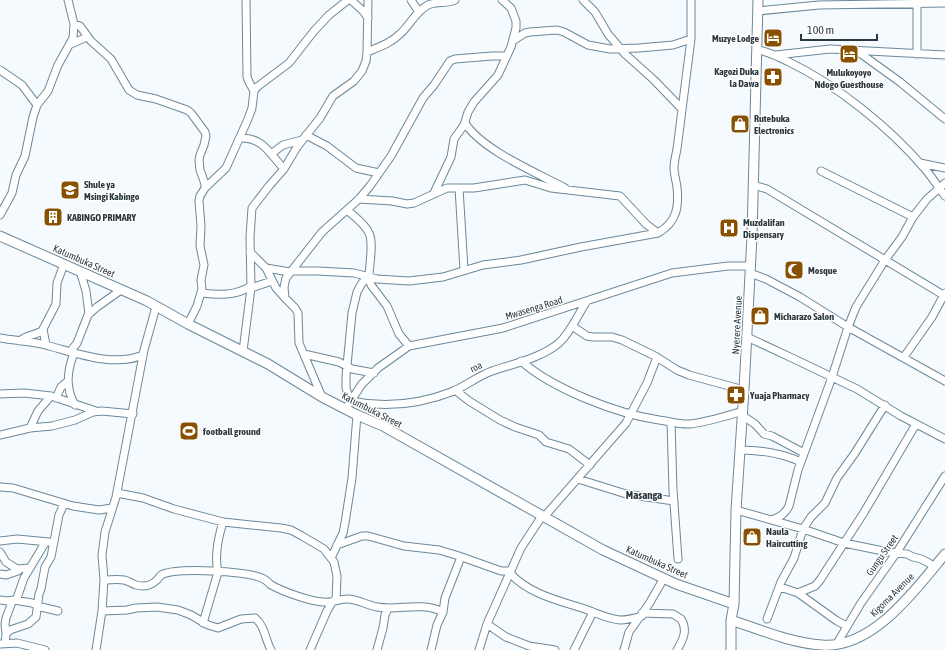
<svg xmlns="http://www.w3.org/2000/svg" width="945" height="650" font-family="'Asap Condensed',sans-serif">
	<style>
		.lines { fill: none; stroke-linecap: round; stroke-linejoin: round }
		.minor-casing { stroke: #6c8899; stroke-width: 9 }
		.major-casing { stroke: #6c8899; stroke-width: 11 }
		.minor { stroke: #fff; stroke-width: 7 }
		.major { stroke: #fff; stroke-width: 9 }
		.labels { text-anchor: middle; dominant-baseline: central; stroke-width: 3; stroke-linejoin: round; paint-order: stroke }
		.poi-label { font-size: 10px; font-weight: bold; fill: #2c3840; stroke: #fff; text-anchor: start }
		.street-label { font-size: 10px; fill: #2c3840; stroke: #fff }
		.neighbourhood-label { font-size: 11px; font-weight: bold; fill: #2c3840; stroke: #fff }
	</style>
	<rect width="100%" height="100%" fill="#f4fafe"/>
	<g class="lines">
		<defs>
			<path id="minor" d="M246 0 247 77 249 82 254 91
				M351 0 363 11 368 18
				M411 0 419 12
				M583 0 595 12 608 34 625 54 654 80 682 109
				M917 0V54
				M758 11 819 5 945 3
				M74 24 80 26 91 41 111 59 129 90 137 95 156 99 187 110 191 113 205 132 206 136 204 145 200 155 199 160 200 170 205 184V188L200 196 199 201 201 226 200 246 204 265 201 280 202 289 197 306 188 324
				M514 40 525 33 530 32 557 30 564 32 588 45 610 49 639 48 673 45 691 39
				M71 44 87 37
				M757 50C769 51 778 57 789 62 837 85 890 128 925 169 932 177 938 187 945 196
				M857 51 900 82 945 119
				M367 52C379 47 391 43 400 34 410 25 416 11 428 5 437 1 447 4 455 0
				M776 55 830 49 945 55
				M0 70 22 85 37 105
				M465 123C482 150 537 173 565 188
				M306 135 327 146 356 168 379 173
				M240 138C263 137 270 154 284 169
				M271 154 283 145 302 140
				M920 163 945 168
				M821 171 913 217
				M753 185 767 189 945 296
				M205 188 226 168 248 119 252 108 254 91 257 87 289 63 314 31 329 15 348 0
				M459 188 464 270
				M434 193 451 157 454 139 464 125 468 112 474 102 498 75 511 47 516 28V21L511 8 502 0
				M359 199 392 201 407 204 414 203 447 188H474L525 180 551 188 620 196 646 224 658 233
				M347 210C355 217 365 224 369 233 374 243 369 266 369 277L371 285 387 306 399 334 409 346
				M0 215 12 193 16 175 25 156 33 117 37 105 48 91 58 65 73 38 74 24 68 0
				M250 252 266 268 276 288 285 298
				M266 268 290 272
				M80 271 86 291 89 314
				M292 271H318L354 273 377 279 409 281 443 277 483 265 521 260 581 247 658 233C677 222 679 207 677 187 676 180 674 174 674 168 674 161 676 155 677 149L691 39V0
				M750 273 766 279 800 297 848 327 945 381
				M369 277 362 283 357 292 352 313 346 376V388L350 401C385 408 421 404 454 391 467 385 478 376 492 371 513 364 541 358 559 343 571 332 578 314 587 301
				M251 288 272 281
				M202 293C218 295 236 296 251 286
				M572 326 587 336 593 337H612L622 340 655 356 677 370 689 375 744 390
				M747 337 792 358 857 389 901 416 945 439
				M0 338C16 341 33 341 49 346 79 354 114 367 143 355
				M20 341C27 334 36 336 43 330
				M46 345 43 329 56 304 57 283 64 264
				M243 351 251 288 250 237 252 208 269 186 284 169 297 147 320 118 333 96 354 81 362 71 366 61 367 52 368 0
				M70 352 77 343 88 315 97 307 121 290
				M74 353C67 371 65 388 75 405
				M304 354 339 362 352 369 374 373
				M904 357 932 317 945 293
				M521 361C553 389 617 414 659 420 669 421 680 425 690 424 708 422 726 416 743 411
				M455 390 469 401 500 420 515 427 539 435 546 442 569 449 590 465
				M0 394 24 393 51 396 96 411
				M322 397 299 343 298 313 295 308 285 298 284 287 286 278 322 232 359 199 370 186 391 156 423 98 434 85 450 61 455 59 492 56H507
				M56 398 61 387 68 381
				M346 408 362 384 378 368 409 346 503 328 672 273 728 266H750
				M743 416 755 424 764 434 772 436 804 453
				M671 422 673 490 678 559
				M30 428 38 411 51 396
				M0 435 30 428 52 426 75 420 93 412 102 411 133 414
				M740 450C761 450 781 453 801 462
				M578 479 626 494 674 501
				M0 487 13 488 73 506 99 510 112 508
				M117 493 143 498 174 509 223 522 281 528 291 530 302 536 324 549 334 562 337 576 336 600
				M736 510 803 529 844 543 888 552 907 554 913 557 921 559 929 563 934 567
				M544 517 626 423 647 383 657 357
				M772 520C780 517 785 514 789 506L798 470 832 377 848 327 856 307 885 260 902 237 913 217 927 199 945 183
				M0 541 17 539 49 542
				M337 545 362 536H368L404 546 439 550 459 556 501 571H511
				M0 552 6 562 17 569
				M331 558 343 533 345 523 352 478 357 415
				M510 573C528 594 560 601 585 609 596 613 608 619 620 620 627 620 635 618 642 616
				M0 574 6 575 18 571 17 569 29 568
				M104 580C111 580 118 579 124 580 129 581 132 584 136 585 148 588 155 584 161 575 177 567 248 571 264 579 267 581 269 583 271 585 284 592 309 601 323 602 332 603 339 599 347 599 358 599 366 605 377 607 400 611 420 601 443 612
				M780 587 798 593 837 621 847 626
				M798 593 815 586 820 580 863 514 916 424
				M0 600 8 601 14 600 32 603 41 607 58 611
				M102 611 127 610 136 608 157 607 178 610 191 615 208 625 218 628 241 619 255 618C265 626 265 639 271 650
				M642 613 673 614 681 619C688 630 683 640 677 650
				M767 619 781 582 794 558 803 529 811 517 825 503 837 478 855 453 885 405
				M203 623 218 572C214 555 218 538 223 522
				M487 624 506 637 529 646 555 650
				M6 634 5 624 6 618 12 602 17 598 24 578 45 543
				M5 643 6 634 10 630 28 624 36 617 39 594 41 589 45 567 51 557 59 515 64 504
				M0 644 17 643 45 650
				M836 645 861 603 897 552 945 476
				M96 650 102 611 104 580 102 555 105 532 116 497 144 350 156 307
				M310 650 327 611 333 601
				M377 650 383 628 385 615 388 608
				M431 650 437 625 443 612 445 598 461 557
				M479 650 487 624 521 548 542 516
				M574 650 593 612
				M624 650 629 632 649 604 664 578"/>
			<path id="major" d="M0 236 147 301 188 324 268 364 322 397 357 415 383 426 603 550 676 584 734 604
				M731 620C761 630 791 643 822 645 873 649 916 589 945 554
				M731 650V620L734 604 736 510 744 390 752 236 758 0"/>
		</defs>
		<use href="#minor" class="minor-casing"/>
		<use href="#major" class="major-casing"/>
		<use href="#minor" class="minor"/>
		<use href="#major" class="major"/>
	</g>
	<defs>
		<symbol id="hotel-square" viewBox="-11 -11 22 22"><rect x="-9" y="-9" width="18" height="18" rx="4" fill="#885102" stroke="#fff"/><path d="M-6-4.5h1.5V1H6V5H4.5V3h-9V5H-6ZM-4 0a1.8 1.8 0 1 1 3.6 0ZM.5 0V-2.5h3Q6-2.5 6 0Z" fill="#fff"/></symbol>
		<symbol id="pharmacy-square" viewBox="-11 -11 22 22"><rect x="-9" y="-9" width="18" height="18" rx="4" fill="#885102" stroke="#fff"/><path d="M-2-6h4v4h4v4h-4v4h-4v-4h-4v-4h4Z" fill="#fff"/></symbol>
		<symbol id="shop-square" viewBox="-11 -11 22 22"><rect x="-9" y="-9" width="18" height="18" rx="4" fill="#885102" stroke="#fff"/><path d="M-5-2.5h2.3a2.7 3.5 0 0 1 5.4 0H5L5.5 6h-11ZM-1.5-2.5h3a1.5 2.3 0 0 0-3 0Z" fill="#fff"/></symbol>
		<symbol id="school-square" viewBox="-11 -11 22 22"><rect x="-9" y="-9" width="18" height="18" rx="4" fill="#885102" stroke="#fff"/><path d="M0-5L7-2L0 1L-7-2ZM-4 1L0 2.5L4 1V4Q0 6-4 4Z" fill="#fff"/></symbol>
		<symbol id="building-square" viewBox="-11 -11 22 22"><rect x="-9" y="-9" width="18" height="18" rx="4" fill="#885102" stroke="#fff"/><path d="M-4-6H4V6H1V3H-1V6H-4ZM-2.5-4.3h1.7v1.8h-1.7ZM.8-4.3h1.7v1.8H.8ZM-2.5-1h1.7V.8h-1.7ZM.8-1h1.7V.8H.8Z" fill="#fff"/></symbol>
		<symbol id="hospital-square" viewBox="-11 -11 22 22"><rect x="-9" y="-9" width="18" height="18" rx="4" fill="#885102" stroke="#fff"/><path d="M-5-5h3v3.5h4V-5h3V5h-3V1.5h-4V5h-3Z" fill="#fff"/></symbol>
		<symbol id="mosque-square" viewBox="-11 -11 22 22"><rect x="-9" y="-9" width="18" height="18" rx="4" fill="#885102" stroke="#fff"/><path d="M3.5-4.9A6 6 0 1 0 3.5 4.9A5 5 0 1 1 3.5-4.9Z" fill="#fff"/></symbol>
		<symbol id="stadium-square" viewBox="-11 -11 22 22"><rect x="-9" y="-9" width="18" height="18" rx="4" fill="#885102" stroke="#fff"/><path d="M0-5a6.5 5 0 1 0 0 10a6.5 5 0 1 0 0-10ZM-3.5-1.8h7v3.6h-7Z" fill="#fff"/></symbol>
	</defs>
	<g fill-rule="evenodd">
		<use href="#hotel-square" x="762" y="27" width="22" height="22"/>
		<use href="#hotel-square" x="838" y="43" width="22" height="22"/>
		<use href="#pharmacy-square" x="762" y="66" width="22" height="22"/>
		<use href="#shop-square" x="729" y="113" width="22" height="22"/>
		<use href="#school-square" x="59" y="179" width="22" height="22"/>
		<use href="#building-square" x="42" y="206" width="22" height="22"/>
		<use href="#hospital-square" x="718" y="217" width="22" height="22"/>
		<use href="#mosque-square" x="783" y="259" width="22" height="22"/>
		<use href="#shop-square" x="749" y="305" width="22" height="22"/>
		<use href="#pharmacy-square" x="725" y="384" width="22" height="22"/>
		<use href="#stadium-square" x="178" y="420" width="22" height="22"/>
		<use href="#shop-square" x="741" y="526" width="22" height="22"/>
	</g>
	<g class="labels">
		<g class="poi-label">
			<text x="759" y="38" text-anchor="end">Muzye Lodge</text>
			<text x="759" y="71" text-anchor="end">Kagozi Duka<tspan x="759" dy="12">la Dawa</tspan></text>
			<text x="849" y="72" text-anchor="middle">Mulukoyoyo<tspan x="849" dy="12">Ndogo Guesthouse</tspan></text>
			<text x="754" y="118">Rutebuka<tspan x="754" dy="12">Electronics</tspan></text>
			<text x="84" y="184">Shule ya<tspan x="84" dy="12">Msingi Kabingo</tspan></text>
			<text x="67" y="217">KABINGO PRIMARY</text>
			<text x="743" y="222">Muzdalifan<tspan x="743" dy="12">Dispensary</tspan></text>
			<text x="808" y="270">Mosque</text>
			<text x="774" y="316">Micharazo Salon</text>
			<text x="750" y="395">Yuaja Pharmacy</text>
			<text x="203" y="431">football ground</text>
			<text x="766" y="531">Naula<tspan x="766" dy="12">Haircutting</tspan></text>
		</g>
		<g class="street-label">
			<text transform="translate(84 261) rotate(24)">Katumbuka Street</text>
			<text transform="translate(534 308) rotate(-17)">Mwasenga Road</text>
			<text transform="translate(737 325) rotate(-87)">Nyerere Avenue</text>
			<text transform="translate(476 367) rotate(-25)">roa</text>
			<text transform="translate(372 410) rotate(27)">Katumbuka Street</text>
			<text transform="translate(882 555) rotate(-55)">Gungu Street</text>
			<text transform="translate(657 562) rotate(24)">Katumbuka Street</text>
			<text transform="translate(892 595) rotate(-45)">Kigoma Avenue</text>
		</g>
		<g class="neighbourhood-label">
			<text x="644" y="495">Masanga</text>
		</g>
	</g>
	<path d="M801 34v6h76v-6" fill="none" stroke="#2c3840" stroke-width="2"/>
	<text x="807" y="34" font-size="12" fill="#2c3840" stroke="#ffffff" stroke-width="3" paint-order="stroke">100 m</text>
</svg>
